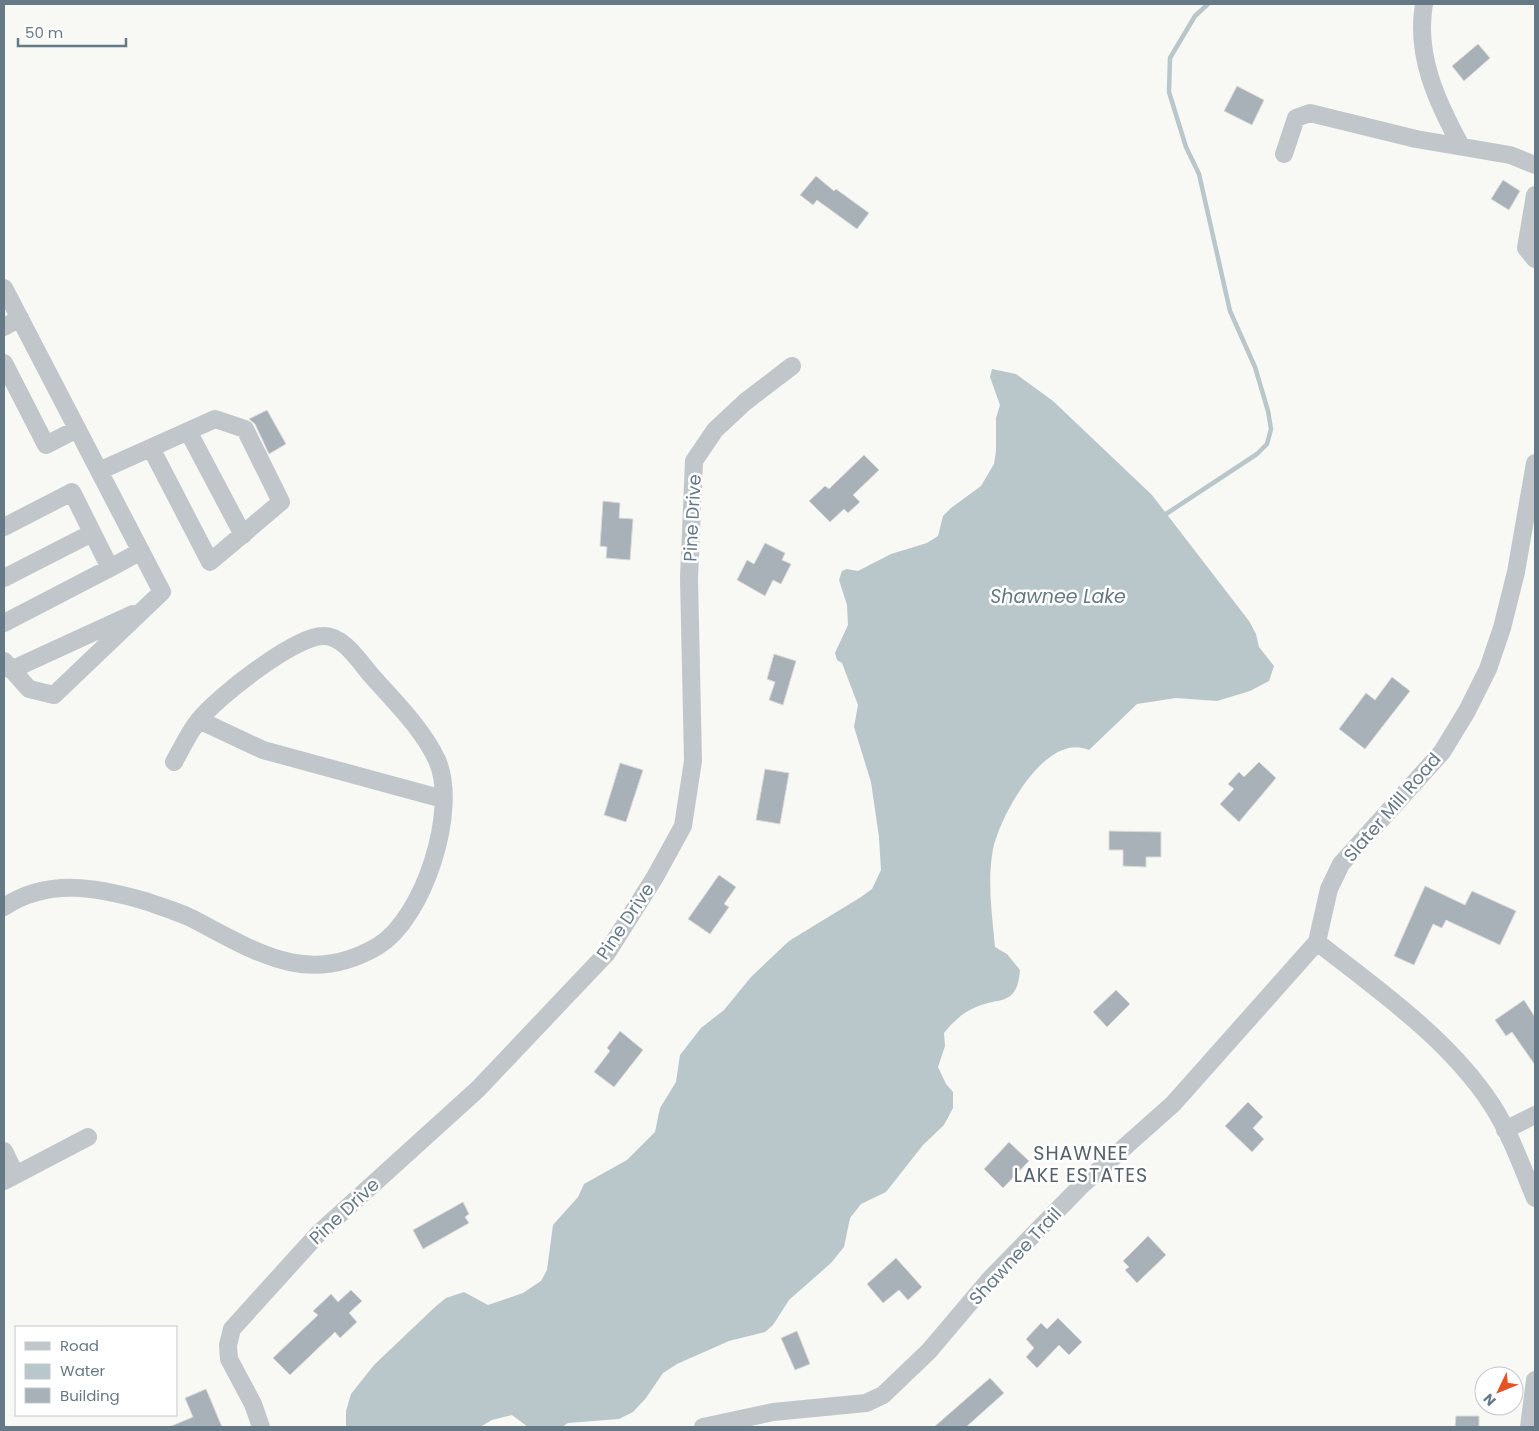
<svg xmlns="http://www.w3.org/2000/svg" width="1539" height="1431" font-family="Poppins,sans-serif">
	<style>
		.water { fill: #b9c6ca }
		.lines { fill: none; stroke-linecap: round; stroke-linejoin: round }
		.stream { stroke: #b9c6ca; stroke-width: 4.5 }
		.building { fill: #a8b1b7; stroke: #dadad8 }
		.minor { stroke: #c1c6ca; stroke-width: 18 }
		.labels { text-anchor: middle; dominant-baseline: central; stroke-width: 5; stroke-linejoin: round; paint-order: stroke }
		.street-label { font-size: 18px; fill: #667987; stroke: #fff }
		.water-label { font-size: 19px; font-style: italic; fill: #637a83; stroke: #fff }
		.neighbourhood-label { font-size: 19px; letter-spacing: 1px; fill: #55626c; stroke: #fff }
	</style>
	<rect width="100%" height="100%" fill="#f8f8f5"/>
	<path class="water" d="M992 369 1016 374 1053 401 1152 495 1249 621 1256 634 1259 647 1274 666 1269 681 1250 691 1217 701 1176 698 1137 704 1089 750C1046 731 1001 814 993 849 987 882 992 914 995 947L1007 954 1020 970C1017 1008 999 996 974 1008 962 1013 952 1023 944 1033L945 1046 938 1067 946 1084 953 1092V1108L944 1125 923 1145 886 1192 861 1204 850 1218 844 1247 831 1263 789 1300 773 1325 765 1332 729 1341 677 1364 663 1373 646 1398 633 1412 619 1419 568 1423 562 1427H528L512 1415 492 1420 480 1427H346V1411L351 1394 374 1365 435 1307 446 1298 464 1292 488 1305 523 1293 541 1281 547 1270 553 1225 578 1197 584 1184 627 1160 655 1132 660 1108 676 1082 680 1055 701 1028 724 1010 751 977 789 941 861 897 872 889 881 870 879 837 871 782 854 727 858 705 842 663 837 660 835 653 848 625 847 605 839 580 842 571 847 569 858 571 891 554 927 543 938 536 943 516 951 508 981 486 994 464 996 451V418L1000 405 990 377Z"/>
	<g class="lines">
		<path class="stream" d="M1166 514 1257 454 1267 444 1271 429 1268 411 1255 367 1230 311 1199 174 1186 147 1169 92 1170 58 1195 16 1208 4"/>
	</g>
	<path class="building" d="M1478 44 1490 58 1464 81 1452 66Z
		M1237 86 1264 100 1252 125 1224 111Z
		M816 176 834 191 836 189 869 213 857 229 817 200 813 205 800 195Z
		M1503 180 1520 191 1509 210 1491 199Z
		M267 410 286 444 269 454 255 424 249 419Z
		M864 455 879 470 853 495 860 502 848 513 844 509 830 522 809 501 825 486 829 489Z
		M603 501 620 503 619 518 633 519 630 560 606 558 607 547 600 546Z
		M765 543 785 553 782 560 791 564 781 584 773 580 765 596 737 580 747 560 754 564Z
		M774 654 796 661 783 705 769 700 775 682 767 679Z
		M1392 677 1410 691 1365 749 1339 729 1366 693 1375 700Z
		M1259 762 1276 778 1239 822 1220 804 1234 789 1228 784 1239 772 1244 777Z
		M620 763 643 770 626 822 604 815Z
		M765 769 789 773 780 824 756 820Z
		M1109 831 1161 832V857H1146V867L1123 866V850H1109Z
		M719 875 736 887 724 904 729 907 710 934 688 919Z
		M1425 886 1465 905 1472 891 1516 911 1500 945 1446 920 1442 928 1433 924 1414 965 1394 956Z
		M1116 990 1130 1004 1107 1027 1093 1012Z
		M1524 1000 1535 1017V1065L1512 1032 1506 1036 1495 1020Z
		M620 1031 643 1050 614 1087 594 1072 610 1051 607 1048Z
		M1248 1102 1263 1117 1253 1128 1264 1139 1252 1152 1225 1126Z
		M1009 1142 1029 1161 1003 1188 984 1169Z
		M463 1202 469 1214 465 1217 469 1223 423 1249 413 1230Z
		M1148 1236 1166 1255 1137 1283 1125 1270 1129 1267 1123 1261Z
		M896 1258 922 1287 908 1300 899 1290 883 1303 867 1284Z
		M351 1290 362 1301 349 1313 357 1322 340 1338 335 1332 290 1375 273 1358 318 1315 313 1311 331 1294 338 1302Z
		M1058 1318 1082 1342 1069 1355 1059 1345 1037 1368 1026 1357 1034 1348 1026 1339 1041 1323 1047 1329Z
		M797 1331 810 1364 795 1370 781 1338Z
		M990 1378 1004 1393 966 1427H934Z
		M206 1389 222 1427H169L193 1417 185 1398Z
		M1456 1416H1479V1427H1455Z"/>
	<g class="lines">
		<path class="minor" d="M1424 4C1415 55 1437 102 1461 146
			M1284 154 1296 118 1310 113 1416 139 1510 155 1535 165
			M1535 195 1526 248 1535 259
			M4 288 162 592 54 695 29 689 4 661
			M4 327 20 318
			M4 363 46 445 77 429
			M188 431 243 535
			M99 471 215 419 245 429 281 502 210 562 151 448
			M4 527 72 492 110 568 4 623
			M110 568 141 551
			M4 578 92 533
			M11 670 133 614
			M199 720 263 750 443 799
			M4 907C48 878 97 887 145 901 162 907 180 912 195 920 258 953 309 987 378 946 424 918 459 809 437 760 422 728 394 701 371 675 359 661 343 635 323 636 295 636 217 697 199 720 189 732 182 748 174 762
			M1317 942C1379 991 1448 1038 1492 1105 1510 1133 1522 1167 1535 1198
			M1505 1130 1535 1115
			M4 1151 15 1174
			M4 1181 88 1137
			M261 1427 253 1404 229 1359 228 1345 232 1329 318 1234 478 1089 607 953 655 877 683 826 693 761 689 578 694 461 715 430 745 402 792 366
			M703 1427 773 1412 866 1403 883 1395 929 1351 990 1279 1083 1184 1173 1104 1317 942 1329 889 1341 864 1442 752 1467 711 1488 669 1502 628 1516 572 1535 463
			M1529 1427 1535 1380"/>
	</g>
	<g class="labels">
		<g class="street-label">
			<text transform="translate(692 518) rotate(-87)">Pine Drive</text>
			<text transform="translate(1392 807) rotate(-49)">Slater Mill Road</text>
			<text transform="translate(625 921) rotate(-56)">Pine Drive</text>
			<text transform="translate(344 1211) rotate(-43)">Pine Drive</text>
			<text transform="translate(1015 1256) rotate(-47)">Shawnee Trail</text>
		</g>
		<g class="water-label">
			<text x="1058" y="596">Shawnee Lake</text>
		</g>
		<g class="neighbourhood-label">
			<text x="1081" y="1153">SHAWNEE<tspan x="1081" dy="22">LAKE ESTATES</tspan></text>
		</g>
	</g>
	<rect width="1539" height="1431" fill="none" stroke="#667987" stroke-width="10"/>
	<rect x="15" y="1326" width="162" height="90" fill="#ffffff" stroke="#c2c9cf"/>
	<rect x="25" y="1342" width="25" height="8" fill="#c1c6ca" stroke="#c2c9cf"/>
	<text x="60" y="1351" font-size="15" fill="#667987">Road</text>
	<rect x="25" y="1364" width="25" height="15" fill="#b9c6ca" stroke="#c2c9cf"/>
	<text x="60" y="1376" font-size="15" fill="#667987">Water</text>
	<rect x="25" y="1388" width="25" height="15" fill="#a8b1b7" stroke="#c2c9cf"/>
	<text x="60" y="1401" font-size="15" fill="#667987">Building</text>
	<g transform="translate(1499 1391) rotate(227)"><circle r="24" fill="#ffffff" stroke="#c2c9cf"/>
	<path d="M0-4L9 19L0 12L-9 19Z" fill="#e85326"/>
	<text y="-8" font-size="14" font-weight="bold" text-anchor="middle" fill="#667987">N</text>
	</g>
	<path d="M18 38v8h108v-8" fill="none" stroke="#667987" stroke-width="2.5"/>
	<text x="25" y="38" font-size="15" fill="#667987" stroke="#ffffff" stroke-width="4" paint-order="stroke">50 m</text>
</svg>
